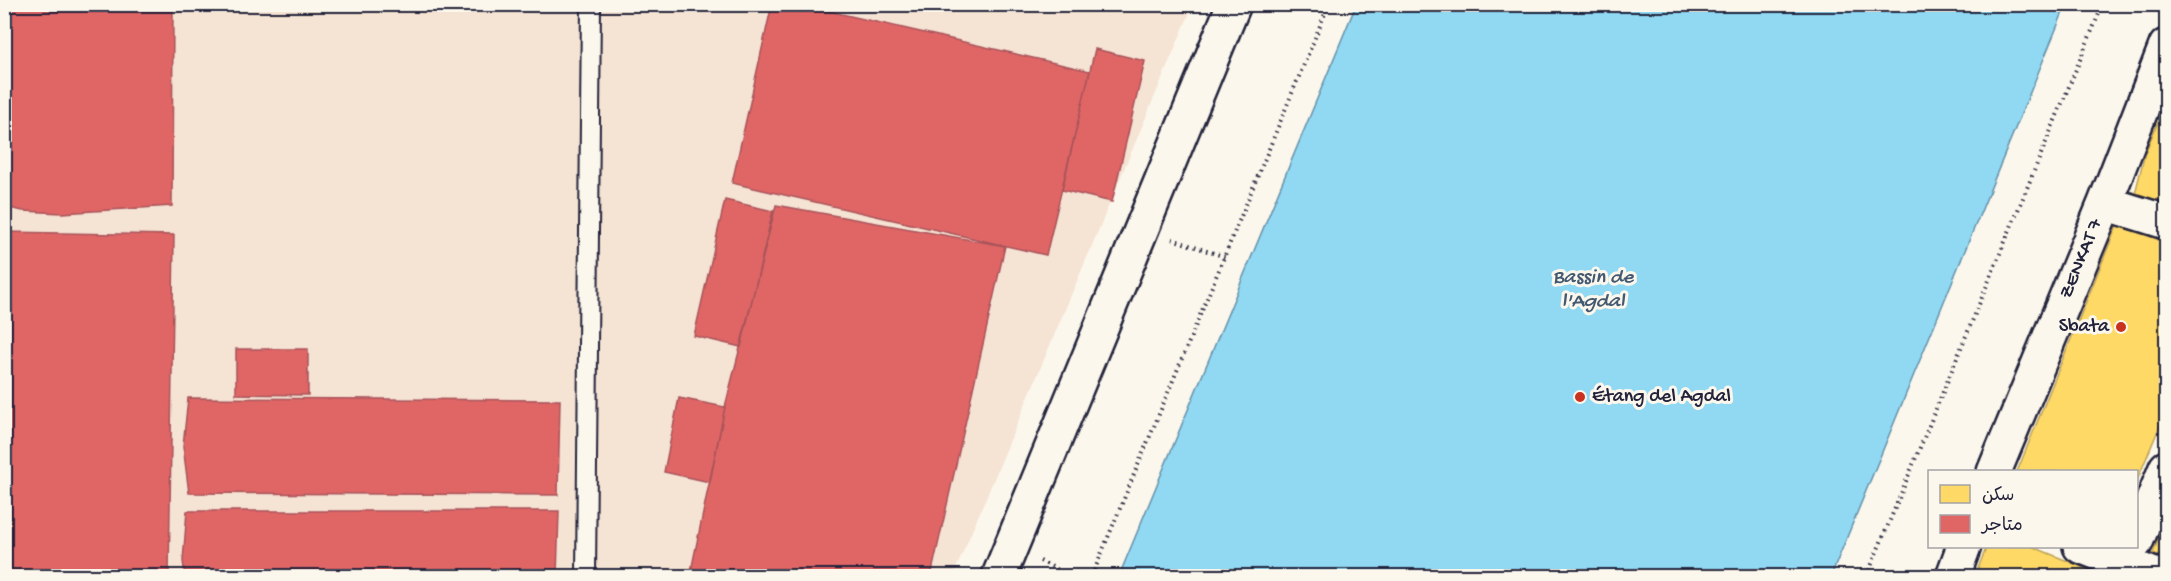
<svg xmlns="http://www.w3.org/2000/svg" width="2171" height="581" font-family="'Gochi Hand','Playpen Sans Arabic',sans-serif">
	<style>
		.built { fill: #f5e3d3 }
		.water { fill: #91d9f3; stroke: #6590a9; stroke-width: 1.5 }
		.homes { fill: #ffd966; stroke: #bda259; stroke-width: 1.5 }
		.shops { fill: #e06666; stroke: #a75259; stroke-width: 1.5 }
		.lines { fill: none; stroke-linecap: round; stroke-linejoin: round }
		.lane-casing { stroke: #22223b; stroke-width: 22 }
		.street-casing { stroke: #22223b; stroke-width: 38 }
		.path { stroke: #22223b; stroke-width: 4; stroke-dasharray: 1.5 4.5; stroke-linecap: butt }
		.lane { stroke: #fbf7ec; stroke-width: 18 }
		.street { stroke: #fbf7ec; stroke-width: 33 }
		.poi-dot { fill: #c8321e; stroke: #fbf7ec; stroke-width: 2 }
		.labels { text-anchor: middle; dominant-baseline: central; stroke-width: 6; stroke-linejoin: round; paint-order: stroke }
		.street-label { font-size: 20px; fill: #22223b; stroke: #fbf7ec }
		.poi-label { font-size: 20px; fill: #22223b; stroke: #fbf7ec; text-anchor: end }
		.water-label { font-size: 21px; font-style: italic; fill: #435972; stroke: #fbf7ec }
	</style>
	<rect width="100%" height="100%" fill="#fbf7ec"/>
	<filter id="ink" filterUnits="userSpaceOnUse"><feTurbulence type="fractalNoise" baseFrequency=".0167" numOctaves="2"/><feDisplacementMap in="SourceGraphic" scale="12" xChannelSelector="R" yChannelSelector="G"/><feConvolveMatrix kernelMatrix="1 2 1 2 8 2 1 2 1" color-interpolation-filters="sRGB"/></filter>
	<g filter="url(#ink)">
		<path class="built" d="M4 5H1193L953 576H5Z"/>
		<path class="water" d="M1356 5H2066L1831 576H1119Z"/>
		<path class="homes" d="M2166 103V206L2134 198 2145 153Z
			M2118 223 2166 243V411L2136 483V472H2017Z
			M2166 520V559L2153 553Z
			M1987 546H2031L2099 574 2098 576H1975Z"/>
		<path class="shops" d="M4 4H173L172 206 62 213 23 211 4 207Z
			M772 4H798L1090 71 1046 255 732 183Z
			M1095 49 1145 61 1112 202 1062 190Z
			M725 200 773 211 741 347 694 336Z
			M776 205 1005 246 931 576H690L725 407Z
			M4 232 174 235 169 576H4Z
			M236 349H308V395L236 394Z
			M188 398 560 400 558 495 189 493 183 446Z
			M679 398 725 407 710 482 664 472Z
			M187 511H559L557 576H185L183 561Z"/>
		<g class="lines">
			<defs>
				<path id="lane" d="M586 576 591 4"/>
				<path id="street" d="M2105 203 2166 222
					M1994 472 2105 203 2166 46
					M2136 542 2166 468
					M2080 546 2157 576
					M999 576 1234 4
					M1953 576 1964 546"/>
			</defs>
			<use href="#lane" class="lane-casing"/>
			<use href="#street" class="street-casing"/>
			<path class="path" d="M1172 239 1225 257
				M1040 561 1071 576
				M1092 576 1329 4
				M1867 576 2103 4"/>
			<use href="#lane" class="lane"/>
			<use href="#street" class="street"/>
		</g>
	</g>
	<g class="poi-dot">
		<circle cx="2121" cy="327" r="6"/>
		<circle cx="1580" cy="397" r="6"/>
	</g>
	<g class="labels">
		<g class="street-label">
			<text transform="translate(2082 259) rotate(-68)">ZENKAT 7</text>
		</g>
		<g class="poi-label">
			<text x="2109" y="327">Sbata</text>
			<text x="1592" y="397" text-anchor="start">Étang del Agdal</text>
		</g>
		<g class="water-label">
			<text x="1593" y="278">Bassin de<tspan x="1593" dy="24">l'Agdal</tspan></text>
		</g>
	</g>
	<rect width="2171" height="581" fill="none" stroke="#fbf7ec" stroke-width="24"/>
	<rect x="12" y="12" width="2147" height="557" fill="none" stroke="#22223b" stroke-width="2" filter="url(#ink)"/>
	<rect x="1928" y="470" width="210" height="78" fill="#fbf7ec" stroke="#a4a2a5" stroke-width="1.5"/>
	<rect x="1940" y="485" width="30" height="18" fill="#ffd966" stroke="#a4a2a5" stroke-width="1.5"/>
	<text x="1982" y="500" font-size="18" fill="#22223b">سكن</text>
	<rect x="1940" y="515" width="30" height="18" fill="#e06666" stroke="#a4a2a5" stroke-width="1.5"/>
	<text x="1982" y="530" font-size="18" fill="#22223b">متاجر</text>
</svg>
